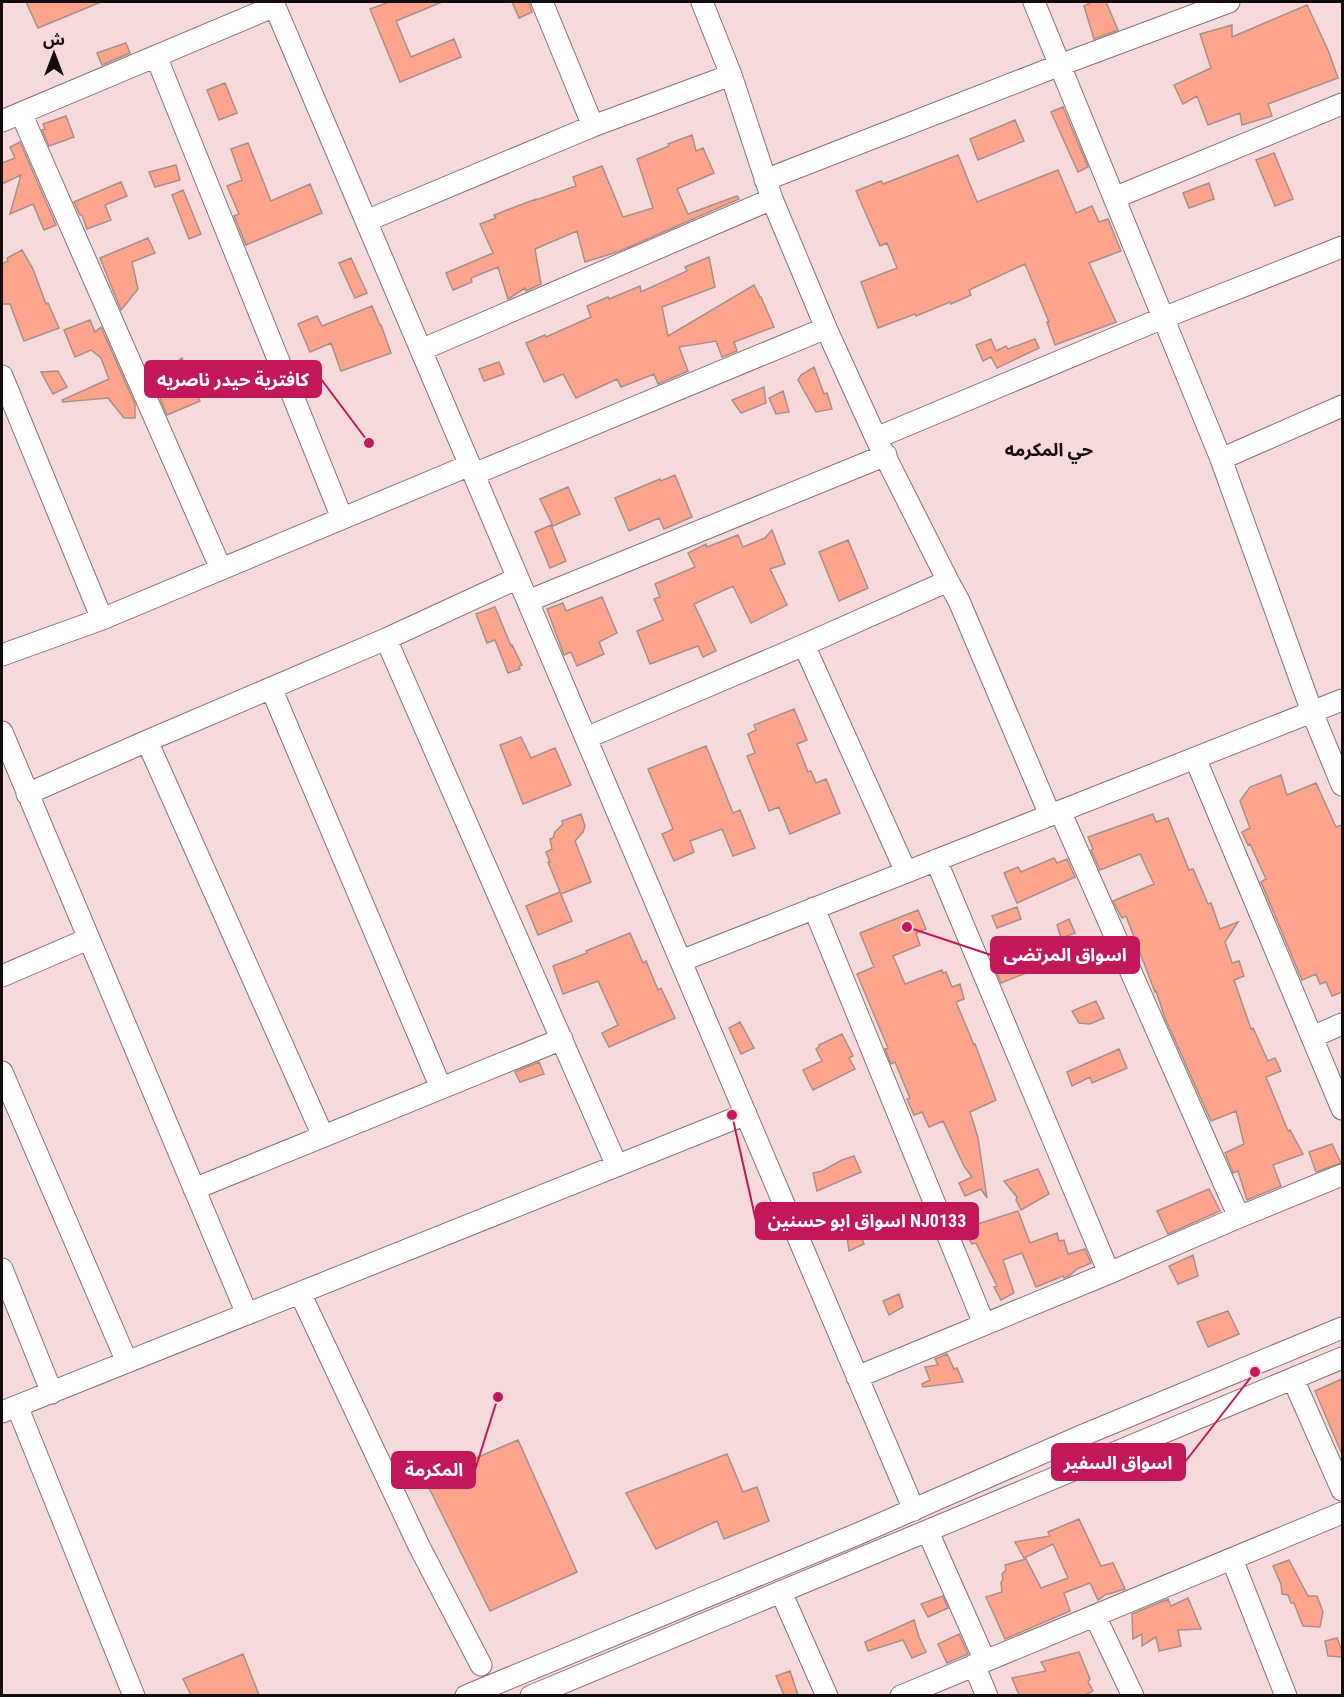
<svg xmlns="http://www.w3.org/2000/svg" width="1344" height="1697" font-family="'Roboto Condensed','Noto Sans Arabic',sans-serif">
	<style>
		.building { fill: #fea48c; stroke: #a88f88; stroke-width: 1.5 }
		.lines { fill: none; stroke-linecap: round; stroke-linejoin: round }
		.minor-casing { stroke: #8a7173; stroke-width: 23 }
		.minor { stroke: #fff; stroke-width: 21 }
		.labels { text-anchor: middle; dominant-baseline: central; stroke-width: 5; stroke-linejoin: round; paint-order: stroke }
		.neighbourhood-label { font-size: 18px; font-weight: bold; fill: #150c0d; stroke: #f6d9db }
		.leader { fill: none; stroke: #c2185b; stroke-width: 2 }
		.callout-dot { fill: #c2185b; stroke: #f6d9db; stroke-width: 2 }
		.callout { fill: #c2185b; stroke: #c2185b; stroke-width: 2 }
		.callout-label { font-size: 18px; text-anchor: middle; font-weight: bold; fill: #fff }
	</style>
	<rect width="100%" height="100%" fill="#f6d9db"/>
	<path class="building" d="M26 2H101L38 28Z
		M389 2H442L396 21 411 57 454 39 461 57 400 82 370 9Z
		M512 2H529L532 12 519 18Z
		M1092 2H1106L1118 30 1094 39 1084 6Z
		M1307 5 1328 50 1338 78 1268 104 1272 116 1242 125 1240 113 1208 125 1197 96 1183 104 1174 85 1211 68 1200 34 1232 25V37Z
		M126 43 130 53 102 65 97 53Z
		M225 83 237 113 219 120 207 90Z
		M1063 107 1088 167 1078 172 1051 112Z
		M66 116 74 137 49 146 42 130 45 129 43 124Z
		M1015 120 1024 141 978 160 970 139Z
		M692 135 696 151 703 148 714 173 677 189 688 214 737 196 739 199 620 251 585 262 577 231 535 249 541 284 526 291 525 288 508 299 498 267 471 278 472 282 453 290 446 273 493 253 480 224 496 218 494 215 536 199V200L576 186 573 177 602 166 623 217 653 208 637 159 669 146 668 144Z
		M20 142 56 225 44 230 33 204 10 214 21 175 2 184V163L15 158 10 147Z
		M248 143 271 201 310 184 322 213 246 245 234 216 239 214 227 186 242 180 231 149Z
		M1274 153 1293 199 1275 206 1256 160Z
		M958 155 977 202 1058 170 1076 213 1092 206 1099 222 1108 219 1121 251 1089 263 1116 322 1055 345 1047 322H1049L1025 264 969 290 971 295 951 304 950 302 916 316 915 314 878 328 861 282 897 268 887 243 880 246 856 191 881 181 883 184Z
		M176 165 180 180 155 187 149 172Z
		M121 182 127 196 105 205 111 220 87 229 82 215H80L74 202Z
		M1209 183 1214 199 1189 208 1183 193Z
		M183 190 201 234 189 239 172 195Z
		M148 238 155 253 132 262 138 289 121 310 100 258Z
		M22 250 33 269 46 304 48 303 59 328 24 341 10 304H2V264L8 261 7 258Z
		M709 257 715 287 662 307 668 336 754 285 760 297H761L774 327 734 342 737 351 722 357 716 341 679 347 688 371 658 384 654 374 621 387 617 379 576 398 563 374 544 382 526 343 545 335 546 337 591 317 587 306 608 297 609 299 640 286 641 292 687 271 685 267Z
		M351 258 367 293 355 298 339 263Z
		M372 306 380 325H381L391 353 341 371 331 343 310 352 298 324 317 316 322 326Z
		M90 320 95 332 101 327 135 404V418H124L108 398 63 402 62 400 109 379 101 358 91 350 75 357 64 330Z
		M991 339 996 351 1006 346 1008 349 1035 339 1039 348 997 368 991 357 983 361 976 345Z
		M182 358 194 389H195L200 401 167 415 152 379 173 371 171 366Z
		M499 362 504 374 484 381 479 369Z
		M814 367 824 394 827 393 832 409 816 412 798 380 801 375Z
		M58 371 67 387 53 394 41 372Z
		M764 387 766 403 741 413 732 400Z
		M783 391 789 412 776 414 769 398Z
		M675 475 692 517 664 529 659 518 629 531 615 498 660 479 661 481Z
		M568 487 580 514 553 526 540 499Z
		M551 525 566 561 550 568 535 532Z
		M772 530 785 564 770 569 787 605 751 623 733 586 694 604 716 651 703 657 698 646 650 664 637 631 663 620 654 599 660 597 655 584 695 567 688 553 706 544 707 547 738 535 743 547 765 538Z
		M848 540 868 588 839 601 819 552Z
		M602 597 617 633 599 642 604 654 577 666 571 652 564 655 547 609 563 603 566 611Z
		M495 607 511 646 512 645 522 665 519 666 520 669 508 673 495 640 487 643 476 614Z
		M794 709 807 740 797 744 808 772 811 771 816 783 826 779 840 813 790 834 779 807 769 811 747 756 755 753 748 734 756 730 754 725Z
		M521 737 531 758 555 748 571 785 523 804 500 745Z
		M706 746 733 813 740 810 755 848 733 856 722 829 690 841 694 852 674 861 662 834 673 829 648 769Z
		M1281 775 1287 795 1316 783 1336 827 1342 825V992L1332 996 1326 982 1320 984 1316 974 1302 980 1261 882 1266 879 1250 844 1248 845 1242 832 1250 828 1240 801 1250 787Z
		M581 814 585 826 583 832 575 841 591 882 561 894 548 862H550L546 852 552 849 550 839 553 838 555 832 563 824 562 821Z
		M1153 814 1156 822 1168 818 1189 870 1193 869 1208 904 1211 903 1220 929 1238 922 1225 942 1232 963 1239 961 1244 976 1234 980 1251 1029 1253 1028 1268 1061 1275 1058 1281 1071 1266 1077 1288 1131 1290 1130 1303 1154 1273 1165 1281 1186 1247 1200 1238 1171 1233 1173 1225 1153 1244 1144 1236 1111 1211 1121 1165 1018 1156 991 1155 992 1126 916 1122 918 1113 901 1154 884 1140 854 1100 870 1091 850 1093 849 1088 837Z
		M1054 858 1057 863 1067 859 1075 877 1017 903 1004 873 1018 867 1021 872Z
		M560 892 572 921 538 935 526 906Z
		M1017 907 1021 919 997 928 992 916Z
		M918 910 926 929 916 933 920 945 893 956 905 984 942 970 943 973 946 972 952 987 960 984 964 999 956 1002 974 1045 975 1044 996 1100 970 1112 978 1138 987 1198 981 1189 965 1196 959 1183 972 1177 964 1166 943 1121 929 1127 922 1112 914 1115 907 1099 910 1098 895 1062 891 1064 885 1049 888 1048 857 974 874 967 860 933Z
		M1069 919 1075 933 1061 938 1057 925Z
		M630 933 643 963 646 961 658 990 661 988 675 1018 609 1047 602 1033 618 1025 598 981 563 994 553 966 587 953 586 951Z
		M1035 953 1041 967 1001 983 995 968Z
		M1096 1001 1104 1018 1090 1024 1079 1023 1072 1011Z
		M740 1022 754 1048 741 1054 729 1028Z
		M842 1034 853 1056 849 1058 855 1069 813 1090 803 1070 822 1061 816 1049 819 1047V1045Z
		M1119 1049 1127 1068 1092 1083 1090 1077 1072 1086 1067 1072Z
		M539 1062 544 1074 520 1082 515 1072Z
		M1332 1144 1341 1163 1316 1172 1309 1152Z
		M854 1156 861 1172 817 1191 813 1173 822 1171 842 1160Z
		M1038 1169 1049 1194 1021 1210 1016 1200 1017 1197 1004 1181Z
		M1209 1189 1220 1211 1168 1234 1157 1211Z
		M1018 1211 1030 1243 1057 1233 1059 1241 1064 1240 1068 1254 1085 1249 1091 1263 1077 1269 1069 1276 1064 1278 1063 1276 1036 1287 1022 1253 1003 1260 1014 1293 1001 1300 994 1287 997 1286 976 1243 972 1244 962 1229Z
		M857 1225 864 1244 849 1251 846 1230Z
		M1193 1255 1198 1276 1178 1284 1169 1266Z
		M899 1294 903 1307 889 1315 883 1301Z
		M1228 1311 1239 1334 1208 1347 1197 1322Z
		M947 1354 954 1369 957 1368 963 1382 923 1387 922 1384 930 1380 925 1367 938 1365 935 1359Z
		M1342 1379V1454L1315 1391Z
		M518 1440 577 1572 490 1611 425 1480Z
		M727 1454 743 1492 757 1487 769 1521 724 1539 717 1521 656 1549 626 1493Z
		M1079 1519 1101 1566 1113 1563 1125 1589 1105 1595 1098 1600 1090 1583 1064 1593 1070 1611 1005 1639 986 1597 1002 1592 1001 1583 1003 1579 1002 1574 1006 1570 1005 1565 1026 1559 1041 1588 1068 1578 1053 1544 1024 1558 1015 1542 1050 1536 1048 1532Z
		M1289 1560 1308 1596H1317L1323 1612 1320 1627 1303 1626 1294 1603H1291L1288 1595 1282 1594 1281 1584 1273 1566Z
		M943 1596 948 1608 928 1617 921 1604Z
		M1188 1598 1201 1629 1178 1630 1181 1646 1159 1651 1156 1637 1142 1646V1634L1133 1639 1132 1614 1168 1599 1171 1606Z
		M914 1620 919 1637 926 1652 912 1658 903 1640 868 1651 865 1642Z
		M959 1634 968 1654 947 1663 938 1644Z
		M1337 1638 1342 1651V1657L1328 1656 1325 1641Z
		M1079 1652 1090 1679 1088 1682 1093 1691 1085 1695H1019L1012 1678 1046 1671 1041 1662Z
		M243 1654 259 1695H191L183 1679Z
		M790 1671 798 1695H784L776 1676Z"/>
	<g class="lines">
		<defs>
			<path id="minor" d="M273 2 914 1510
				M542 2 593 126
				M702 2 731 75 772 199 826 328 876 438 948 581
				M1034 2 1221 459 1312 712 1342 785
				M156 56 342 518
				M21 113 221 569
				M2 121 275 6
				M765 180 1060 65 1229 2
				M1114 198 1342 104
				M366 221 593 126 731 75
				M421 350 772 199
				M2 376 102 619
				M876 438 1163 318 1342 247
				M1221 459 1342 406
				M474 474 826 328
				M528 601 886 455
				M386 639 617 1166
				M804 645 906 872
				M2 655 102 619 470 465
				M271 688 441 1088
				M2 732 247 1314
				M586 738 804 645 948 581 959 601 1050 815
				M147 741 323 1136
				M1195 758 1342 1109
				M27 794 147 741 386 639 518 578
				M1060 811 1239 1217
				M936 860 1109 1273
				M814 908 984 1324
				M681 961 1342 700
				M2 976 88 939
				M1312 1037 1342 1024
				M2 1072 127 1362
				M194 1189 562 1039
				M2 1269 52 1393
				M300 1293 419 1546 481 1665
				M857 1377 1109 1273 1239 1217 1342 1175
				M1293 1379 1342 1490
				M17 1406 134 1696
				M2 1412 746 1114
				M928 1532 985 1661
				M1232 1559 1286 1696
				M781 1592 827 1696
				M1095 1616 1133 1696
				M974 1665 987 1696
				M466 1696 860 1533 1081 1436 1342 1328
				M531 1696 1342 1358
				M901 1696 1342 1513"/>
		</defs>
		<use href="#minor" class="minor-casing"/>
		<use href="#minor" class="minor"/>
	</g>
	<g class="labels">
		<g class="neighbourhood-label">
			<text x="1049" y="449">حي المكرمه</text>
		</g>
	</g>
	<path class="leader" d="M369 443L321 379M907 927L991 955M732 1115L756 1221M1255 1372L1185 1462M498 1397L475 1470"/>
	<g class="callout-dot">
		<circle cx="369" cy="443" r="6"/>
		<circle cx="907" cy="927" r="6"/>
		<circle cx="732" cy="1115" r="6"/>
		<circle cx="1255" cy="1372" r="6"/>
		<circle cx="498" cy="1397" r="6"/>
	</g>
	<g class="callout">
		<rect x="145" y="361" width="176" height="36" rx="6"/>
		<rect x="991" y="937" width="148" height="36" rx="6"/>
		<rect x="756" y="1203" width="222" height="36" rx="6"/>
		<rect x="1052" y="1444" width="133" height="36" rx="6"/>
		<rect x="392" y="1452" width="83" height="36" rx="6"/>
	</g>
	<g class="callout-label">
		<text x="233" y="386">كافترية حيدر ناصريه</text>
		<text x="1065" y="961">اسواق المرتضى</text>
		<text x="867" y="1227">اسواق ابو حسنين NJ0133</text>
		<text x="1118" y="1469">اسواق السفير</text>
		<text x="434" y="1476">المكرمة</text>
	</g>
	<rect width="1344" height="1697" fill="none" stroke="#150c0d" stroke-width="6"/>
	<g transform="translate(54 54)" stroke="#f6d9db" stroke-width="4.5" paint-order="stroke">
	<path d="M0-4.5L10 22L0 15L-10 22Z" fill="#150c0d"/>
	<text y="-9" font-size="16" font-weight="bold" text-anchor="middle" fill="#150c0d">ش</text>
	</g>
</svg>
